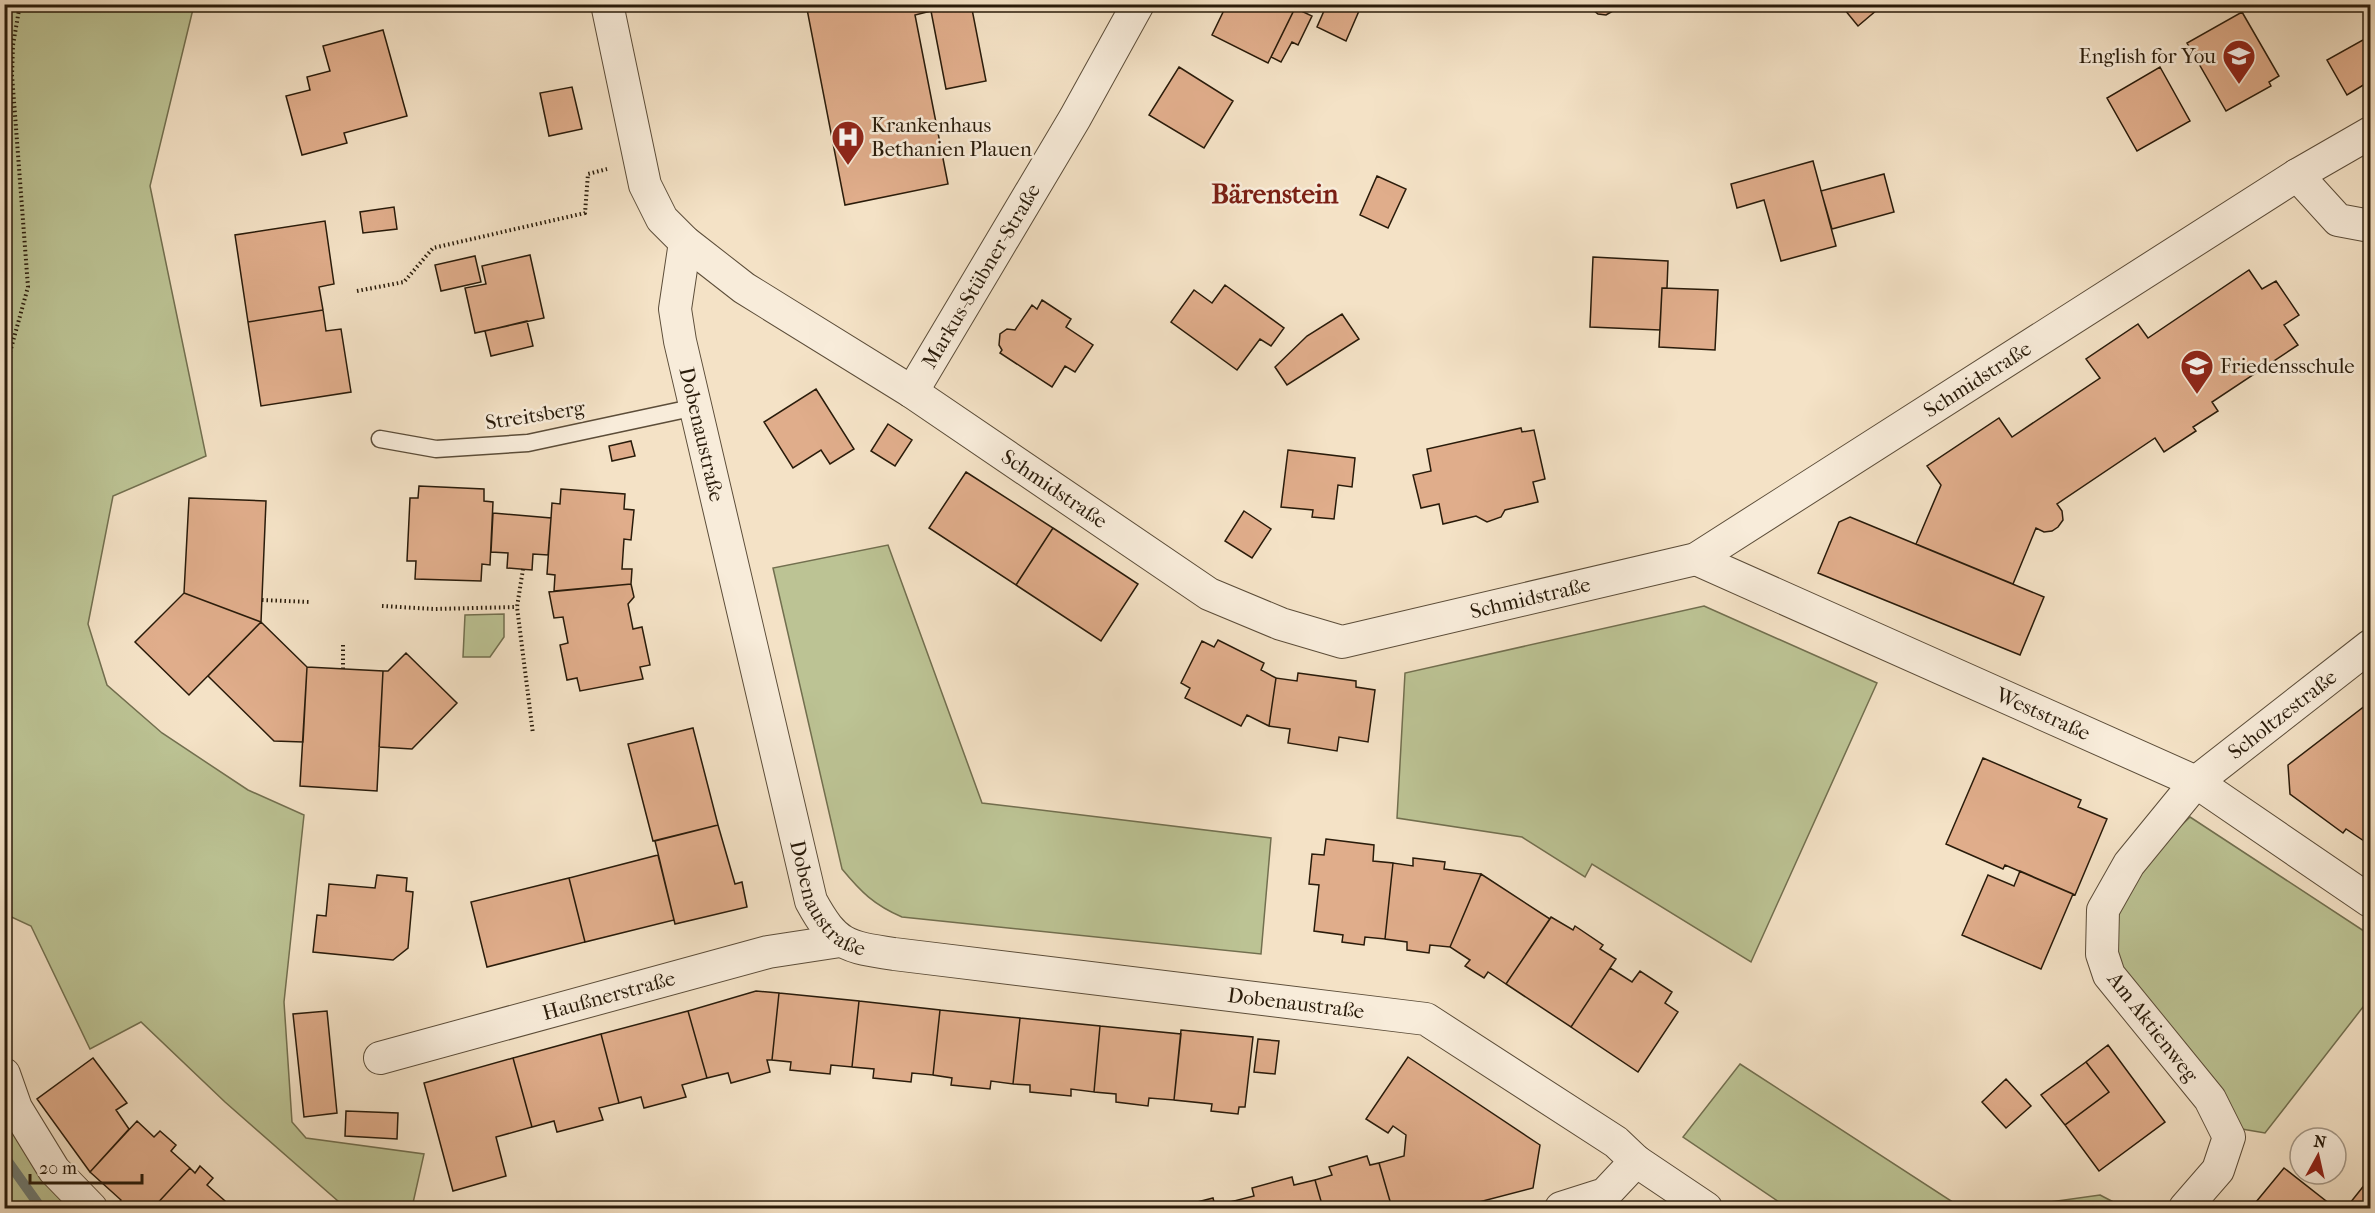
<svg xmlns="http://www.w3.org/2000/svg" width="2375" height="1213" font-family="'IM FELL French Canon',serif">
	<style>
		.green { fill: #bcc394; stroke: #726f4f; stroke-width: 1.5 }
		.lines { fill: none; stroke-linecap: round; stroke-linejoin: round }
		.stream { stroke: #6f7c75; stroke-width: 10 }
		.building { fill: #e0ad8b; stroke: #291b0a; stroke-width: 1.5 }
		.service-casing { stroke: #5c4d39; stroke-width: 19 }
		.minor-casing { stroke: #5c4d39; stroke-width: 34 }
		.path { stroke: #291b0a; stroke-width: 4; stroke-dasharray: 1.5 3; stroke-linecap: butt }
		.service { stroke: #f8ecda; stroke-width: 16 }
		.minor { stroke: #f8ecda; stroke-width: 32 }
		.labels { text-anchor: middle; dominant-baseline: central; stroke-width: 5; stroke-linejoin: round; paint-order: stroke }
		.poi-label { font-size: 21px; fill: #291b0a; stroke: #f8ecda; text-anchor: start }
		.street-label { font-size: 21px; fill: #291b0a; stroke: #f8ecda }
		.district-label { font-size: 27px; font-weight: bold; fill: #7a1f14; stroke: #f8ecda }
	</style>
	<rect width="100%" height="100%" fill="#f4e2c6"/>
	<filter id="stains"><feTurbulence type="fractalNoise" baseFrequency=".00333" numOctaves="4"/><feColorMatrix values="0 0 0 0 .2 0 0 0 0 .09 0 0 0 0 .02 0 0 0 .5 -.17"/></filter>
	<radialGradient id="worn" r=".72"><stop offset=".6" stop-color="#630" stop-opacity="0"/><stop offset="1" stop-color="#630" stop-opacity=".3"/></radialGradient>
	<path class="green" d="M5 4 194 5 150 186 206 456 113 496 88 624 107 685 162 733 248 790 304 815 284 1002 292 1122 306 1138 424 1154 413 1203 404 1208H346L225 1102 141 1022 90 1049 31 926 5 914Z
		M888 545 982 803 1271 838 1261 954 902 917C874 905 861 892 842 869L773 568Z
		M1704 606 1877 683 1751 962 1592 864 1585 877 1522 837 1397 818 1405 673Z
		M504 614V637L490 657H463L465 615Z
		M2190 817 2370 935V998L2265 1133 2236 1128 2113 958 2116 920 2138 876 2164 842Z
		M1740 1064 1962 1208H1788L1683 1137Z
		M4 1113 73 1208H5Z
		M2100 1195 2125 1208H2006Z"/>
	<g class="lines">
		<path class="stream" d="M4 1156 41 1208"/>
	</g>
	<path class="building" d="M806 4H971L986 81 946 89 931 11 915 15 948 184 845 205Z
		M1227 4H1292L1296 6 1268 63 1212 35Z
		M1327 4H1362L1346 41 1317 27Z
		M1591 4H1616L1613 11 1606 15 1598 14 1592 9Z
		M1840 4H1884L1858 26Z
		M1295 8 1312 16 1298 45 1292 42 1281 62 1271 57Z
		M2242 12 2279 76 2269 82 2271 86 2226 111 2187 43Z
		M383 30 407 116 344 133 347 143 302 155 286 96 310 90 307 77 330 71 323 46Z
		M2370 36V81L2347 95 2327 60Z
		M1179 67 1233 101 1204 148 1149 115Z
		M2160 67 2190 121 2137 151 2107 98Z
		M572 87 582 129 549 136 540 93Z
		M1813 161 1836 246 1781 261 1764 200 1737 208 1731 184Z
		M1884 174 1894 212 1832 229 1821 191Z
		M1377 176 1406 189 1388 228 1360 215Z
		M394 207 397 229 363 233 360 212Z
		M325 221 334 284 319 287 323 310 248 322 235 235Z
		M530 255 544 318 475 333 465 288 486 284 482 266Z
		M475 256 481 282 441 291 435 265Z
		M1593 257 1668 261 1667 288H1662L1660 330 1590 327Z
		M2249 270 2262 289 2276 281 2299 315 2284 325 2298 345 2212 402 2218 411 2193 427 2196 431 2164 452 2155 438 2057 504 2062 511 2063 520 2058 527 2052 531 2044 532 2036 528 2013 584 1916 544 1941 485 1927 466 1999 418 2012 437 2100 378 2086 359 2138 324 2148 338Z
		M1225 285 1284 328 1271 346 1260 339 1237 370 1171 322 1194 290 1212 303Z
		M1662 288 1718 290 1715 350 1659 347Z
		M1042 300 1071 319 1066 327 1093 345 1075 372 1065 366 1052 387 1000 353 1002 350 999 345 1000 334 1007 329 1015 330 1032 305 1037 309Z
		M323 310 326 331 341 329 351 392 261 406 248 322Z
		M1342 314 1359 339 1287 385 1275 367 1307 336Z
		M527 321 533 346 491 356 485 331Z
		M816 389 854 449 830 464 821 450 793 468 764 422Z
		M888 424 912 440 895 466 871 451Z
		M1521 428 1522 432 1534 430 1545 479 1533 482 1538 502 1505 510 1501 517 1487 522 1476 516 1443 524 1439 504 1421 508 1413 475 1431 471 1427 449Z
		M631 441 635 456 612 461 609 446Z
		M1288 450 1355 458 1352 487 1338 485 1334 519 1312 517 1313 510 1281 507Z
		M966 472 1053 528 1016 585 929 528Z
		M419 486 484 489V501L493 502 490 565 482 564 481 581 415 579 416 561H407L410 498H418Z
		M561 489 625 494 624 509 634 510 631 540 624 539 622 569H632L631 584 554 591 555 575 547 574 551 518 552 503 560 504Z
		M189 498 266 501 261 622 184 593Z
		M1244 511 1271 529 1252 558 1225 541Z
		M493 513 551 518 548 555 533 554 532 570 507 568 508 553 491 552Z
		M1850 517 2044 597 2020 655 1818 573 1839 522Z
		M1053 528 1138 584 1101 641 1016 585Z
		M631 584 634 597 628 604 633 629 642 627 650 665 640 667 643 679 580 691 577 678 567 680 560 645 568 643 563 617 554 618 549 592Z
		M184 593 261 622 189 695 135 642Z
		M261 622 307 667 303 742 274 741 208 676Z
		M1218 640 1264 663 1261 670 1276 678 1269 726 1247 715 1241 726 1185 698 1190 688 1181 683 1202 641 1214 647Z
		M406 653 457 703 412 749 379 747 383 671H388Z
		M307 667 383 671 377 791 300 786Z
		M1298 673 1356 681V687L1375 690 1368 742 1339 737 1337 751 1288 743 1290 729 1269 726 1276 678 1297 681Z
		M2370 702V837L2367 843 2346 829 2343 833 2290 794 2288 765Z
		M693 728 718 825 653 841 628 744Z
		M1983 758 2081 800 2078 807 2107 819 2075 895 2005 865 2003 869 1946 844Z
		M718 825 735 884 742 882 747 907 675 924 655 841Z
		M1326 839 1374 845 1373 861 1393 863 1385 939 1365 937 1364 945 1342 942 1343 935 1314 931 1319 885 1309 884 1312 854 1324 855Z
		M658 855 674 920 585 942 569 878Z
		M1413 858 1445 862 1444 869 1481 874 1450 947 1430 945 1429 953 1407 950V942L1385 939 1393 863 1413 866Z
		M2020 871 2073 894 2041 969 1962 935 1988 875 2014 886Z
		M1481 874 1550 919 1506 984 1488 972 1484 978 1465 966 1470 960 1450 947Z
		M377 875 407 878 406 891 413 892 408 948 393 960 313 952 317 915 326 916 329 884 375 888Z
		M569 878 585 942 487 967 471 902Z
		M1551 917 1573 930 1575 926 1603 945 1600 949 1616 959 1571 1027 1506 984Z
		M1610 968 1632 982 1640 971 1672 992 1665 1003 1678 1012 1638 1072 1571 1027Z
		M756 991 779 993 772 1060H767L770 1072 731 1083 728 1073 707 1078 688 1011Z
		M779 993 859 1001 852 1067 831 1065 830 1074 790 1070 791 1062 772 1060Z
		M859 1001 940 1010 933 1075 912 1073 911 1082 873 1078 874 1069 852 1067Z
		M940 1010 1020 1018 1013 1084 991 1081 990 1089 951 1085 952 1078 933 1075Z
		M327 1011 337 1113 304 1117 293 1014Z
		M688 1011 707 1078 682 1085 686 1097 644 1108 641 1097 619 1103 601 1034Z
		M1020 1018 1100 1026 1094 1092 1071 1089V1096L1030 1092V1085L1013 1084Z
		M1100 1026 1181 1034 1174 1100 1149 1098 1148 1106 1116 1102V1094L1094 1092Z
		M1181 1030 1253 1037 1245 1107H1239L1238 1114 1211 1111 1212 1104 1174 1100Z
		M601 1034 619 1103 599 1108 603 1120 557 1132 554 1121 532 1127 513 1058Z
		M1258 1039 1279 1041 1275 1074 1254 1072Z
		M2108 1045 2165 1122 2099 1171 2065 1125 2109 1092 2086 1062Z
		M1408 1057 1540 1145 1533 1188 1456 1208H1392L1379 1163 1404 1156 1406 1135 1393 1126 1388 1133 1366 1119Z
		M93 1058 127 1103 116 1110 129 1129 90 1172 37 1099Z
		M513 1058 532 1127 496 1137 506 1176 453 1191 424 1083Z
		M2086 1062 2109 1092 2065 1125 2041 1095Z
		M2006 1079 2031 1106 2006 1128 1982 1102Z
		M346 1111 398 1113 397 1139 345 1136Z
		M137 1121 154 1137 160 1131 176 1145 171 1151 190 1168 153 1208H123L118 1204 121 1200 90 1172Z
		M1367 1156 1370 1165 1379 1163 1392 1208H1323L1315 1180 1332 1175 1329 1167Z
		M200 1166 213 1178 207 1185 233 1208H153L190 1168 195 1173Z
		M2284 1168 2335 1208H2251Z
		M1292 1177 1294 1185 1315 1180 1323 1208H1236L1234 1201 1254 1196 1252 1188Z
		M2370 1178V1208H2346Z
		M1213 1198 1215 1206 1234 1201 1236 1208H1174Z"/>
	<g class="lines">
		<defs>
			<path id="service" d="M380 439 436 449 528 443 696 407"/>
			<g id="minor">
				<path id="s1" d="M607 4 645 185 662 219 685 242 744 288 912 392 1209 594 1281 624 1342 642 1696 559 2297 175 2370 133"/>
				<path d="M2297 175 2338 220 2370 226"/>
				<path id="s2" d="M685 242 675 309 680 341 811 901C835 945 846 947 894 954L1426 1019 1616 1142 1636 1161 1706 1208"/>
				<path id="s3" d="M912 392 1075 118 1138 4"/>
				<path id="s4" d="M1696 559 2196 782 2370 901"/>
				<path id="s5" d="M380 1058 768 952 840 941"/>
				<path d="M4 1074 16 1108 54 1170 91 1208"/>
				<path d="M1561 1208 1605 1194 1636 1161"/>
				<path id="s6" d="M2185 1208 2218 1170 2229 1137 2210 1099 2109 975 2102 954 2103 910 2129 864 2196 782 2370 646"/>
			</g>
		</defs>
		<use href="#service" class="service-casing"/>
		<use href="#minor" class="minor-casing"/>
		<path class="path" d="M357 291 404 282 433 248 585 213 588 174 607 169
			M4 374 28 287 12 75 13 45 20 4
			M523 569 517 607 533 734
			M262 600 310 602
			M382 606 434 609 517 607
			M343 669V645"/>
		<use href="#service" class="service"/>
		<use href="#minor" class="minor"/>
	</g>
	<defs>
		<symbol id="school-pin" viewBox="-11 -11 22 30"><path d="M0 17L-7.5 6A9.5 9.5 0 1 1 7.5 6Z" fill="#8f2418" stroke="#f8ecda"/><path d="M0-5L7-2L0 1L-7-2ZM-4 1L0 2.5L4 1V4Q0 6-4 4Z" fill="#fff"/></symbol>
		<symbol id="hospital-pin" viewBox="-11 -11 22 30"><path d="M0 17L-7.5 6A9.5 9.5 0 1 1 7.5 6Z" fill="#8f2418" stroke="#f8ecda"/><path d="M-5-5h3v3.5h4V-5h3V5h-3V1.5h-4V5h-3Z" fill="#fff"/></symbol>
	</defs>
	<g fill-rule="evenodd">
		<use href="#school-pin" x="2220" y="37" width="38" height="52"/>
		<use href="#hospital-pin" x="829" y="118" width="38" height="52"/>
		<use href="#school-pin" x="2178" y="347" width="38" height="52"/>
	</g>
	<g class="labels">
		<g class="poi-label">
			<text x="2216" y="56" text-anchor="end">English for You</text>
			<text x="871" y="125">Krankenhaus<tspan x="871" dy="24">Bethanien Plauen</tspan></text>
			<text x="2220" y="366">Friedensschule</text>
		</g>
		<g class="street-label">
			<text stroke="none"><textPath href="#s3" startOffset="135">Markus-Stübner-Straße</textPath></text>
			<text stroke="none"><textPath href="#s1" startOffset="1726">Schmidstraße</textPath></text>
			<text transform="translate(535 415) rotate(-9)">Streitsberg</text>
			<text stroke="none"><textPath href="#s2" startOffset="196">Dobenaustraße</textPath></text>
			<text stroke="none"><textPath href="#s1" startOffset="700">Schmidstraße</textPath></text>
			<text stroke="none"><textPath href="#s1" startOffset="1222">Schmidstraße</textPath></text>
			<text stroke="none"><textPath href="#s4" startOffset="380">Weststraße</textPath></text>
			<text stroke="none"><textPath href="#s6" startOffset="622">Scholtzestraße</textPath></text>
			<text stroke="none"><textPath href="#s2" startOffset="682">Dobenaustraße</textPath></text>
			<text stroke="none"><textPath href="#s5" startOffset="237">Haußnerstraße</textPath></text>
			<text stroke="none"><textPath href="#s2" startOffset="1185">Dobenaustraße</textPath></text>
			<text transform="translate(2153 1027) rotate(52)">Am Aktienweg</text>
		</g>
		<g class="district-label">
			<text x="1275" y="194">Bärenstein</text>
		</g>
	</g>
	<rect width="2375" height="1213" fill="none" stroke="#f4e2c6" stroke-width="24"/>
	<rect x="6" y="6" width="2363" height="1201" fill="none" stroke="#291b0a" stroke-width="3"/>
	<rect x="12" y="12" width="2351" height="1189" fill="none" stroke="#291b0a" stroke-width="1.5"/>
	<g transform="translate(2318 1156) rotate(8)"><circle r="28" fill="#f8ecda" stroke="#a59887" stroke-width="1.5"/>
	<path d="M0-4.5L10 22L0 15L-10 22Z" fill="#8f2418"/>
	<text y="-9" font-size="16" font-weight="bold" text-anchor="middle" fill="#291b0a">N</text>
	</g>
	<path d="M30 1174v9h112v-9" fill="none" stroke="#291b0a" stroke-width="3"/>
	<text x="39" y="1174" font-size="18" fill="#291b0a" stroke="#f8ecda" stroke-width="4.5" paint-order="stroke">20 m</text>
	<rect width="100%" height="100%" filter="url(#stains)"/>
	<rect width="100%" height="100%" fill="url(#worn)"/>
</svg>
